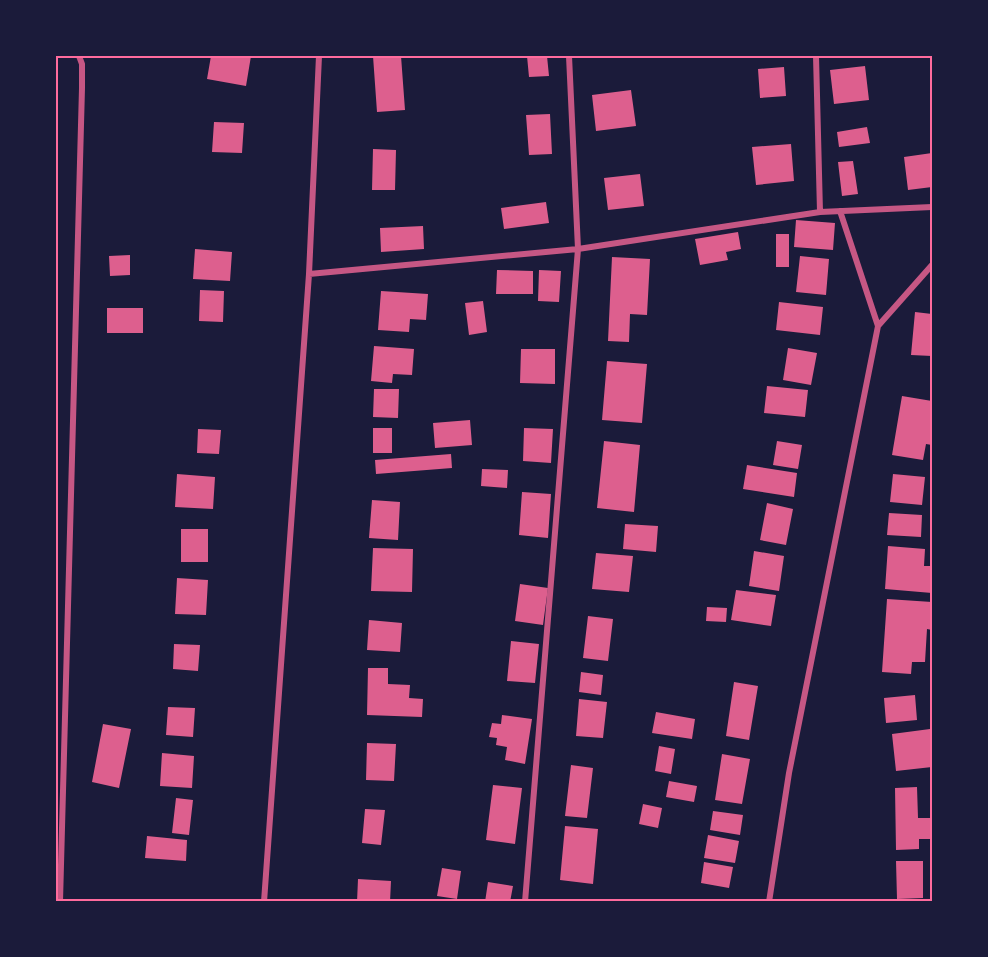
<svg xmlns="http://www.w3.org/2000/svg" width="988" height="957" font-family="'DM Sans',sans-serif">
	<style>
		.building { fill: #dd5f8e }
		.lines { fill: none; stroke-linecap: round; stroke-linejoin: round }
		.minor { stroke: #c65784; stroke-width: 6 }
		.neatline { fill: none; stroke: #ff6b9d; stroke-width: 2 }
	</style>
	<rect width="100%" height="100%" fill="#1b1b3a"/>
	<path class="building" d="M211 56H251L246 86 207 79Z
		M373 56H401L405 110 377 112Z
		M527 56H547L549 76 529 77Z
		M865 66 869 100 834 104 830 70Z
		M784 67 786 96 760 98 758 69Z
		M631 90 636 126 596 131 592 95Z
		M550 114 552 154 529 155 526 115Z
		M214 122 244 123 242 153 212 152Z
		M867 127 870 143 839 147 837 132Z
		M791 144 794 181 756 185 752 147Z
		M373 149 396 150 395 190H372Z
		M932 153V187L908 190 904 157Z
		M853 161 858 194 842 196 838 162Z
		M640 174 644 206 608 210 604 178Z
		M546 202 549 223 504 229 501 208Z
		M796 220 835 223 833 250 794 247Z
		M423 226 424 249 381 252 380 228Z
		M738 232 741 249 726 252 728 260 700 265 695 239Z
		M776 234H789V267H776Z
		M195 249 232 252 230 281 193 279Z
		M130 255V275L110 276 109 256Z
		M800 256 829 259 826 295 796 292Z
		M612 257 650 259 647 315 630 314 629 342 608 341Z
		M497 270 533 271V294H496Z
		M539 270 561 271 559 302 538 301Z
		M200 290 224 291 223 322 199 321Z
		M381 291 428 294 426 320 410 319 409 332 378 330Z
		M483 301 487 332 469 335 465 303Z
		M779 302 823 307 820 335 776 330Z
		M107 308H143V333H107Z
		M915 312 932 314V356L911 355Z
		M374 346 414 349 412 375 393 374 392 383 371 381Z
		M788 348 817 353 811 385 783 380Z
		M521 349H555V384L520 383Z
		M607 361 647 364 642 423 602 420Z
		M767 386 808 390 805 417 764 413Z
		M374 389H399L398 418 373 417Z
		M902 396 932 401V445L926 444 923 460 892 455Z
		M470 420 472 445 435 448 433 423Z
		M373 428H392V453H373Z
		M524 428 553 429 551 463 523 461Z
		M198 429 221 430 219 454 197 453Z
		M604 441 640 445 634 512 597 508Z
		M777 441 802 445 798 469 773 465Z
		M451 454 452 468 376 474 375 460Z
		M747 465 797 473 794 497 743 489Z
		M482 469 508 470 507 488 481 486Z
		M177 474 215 477 213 509 175 507Z
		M893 474 925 477 922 505 890 502Z
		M522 492 551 494 548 538 519 535Z
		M372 500 400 502 398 540 369 538Z
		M767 503 793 509 786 545 760 540Z
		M889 513 922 515 921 537 887 535Z
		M625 524 658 526 656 552 623 549Z
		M181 529H208V562H181Z
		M888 546 925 549 924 566H932V593L885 589Z
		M373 548 413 549 412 592 371 591Z
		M754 551 784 556 779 591 749 586Z
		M596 553 633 556 629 592 592 589Z
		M177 578 208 580 206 615 175 614Z
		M520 584 548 588 543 625 515 621Z
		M736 590 776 595 771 626 731 620Z
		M887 599 932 602V630L927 629 925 662H912L911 674 882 672Z
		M707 607 727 608 726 622 706 621Z
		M588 616 613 619 608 661 583 658Z
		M369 620 402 623 400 652 367 650Z
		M511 641 539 644 535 683 507 681Z
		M174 644 200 645 198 671 173 669Z
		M368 668H388V684L410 685 409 698 423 699 422 717 367 715Z
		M581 672 603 675 601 695 579 692Z
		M734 682 758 686 749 740 726 736Z
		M915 695 917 720 886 723 884 698Z
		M579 699 607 702 603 738 576 736Z
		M168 707 195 708 193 737 166 735Z
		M656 712 695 719 692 739 652 733Z
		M502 715 532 719 525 764 505 760 507 747 496 745 497 738 489 737 492 723 501 724Z
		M103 724 131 729 119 788 92 782Z
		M930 729 932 751V767L896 771 892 734Z
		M367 743 396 744 394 781 366 780Z
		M659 746 675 749 671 774 655 771Z
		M162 753 194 756 192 788 160 786Z
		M722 754 750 759 742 804 715 800Z
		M571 765 593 768 587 818 565 816Z
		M669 781 697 786 694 802 666 797Z
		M493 785 522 788 515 844 486 840Z
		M917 787 918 818H932V839H919V849L896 850 895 788Z
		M176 798 193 800 189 835 172 833Z
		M643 804 662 808 658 828 639 824Z
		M365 809 385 810 381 845 362 843Z
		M713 811 743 815 740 835 710 830Z
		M565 826 598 829 593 884 560 880Z
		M708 835 739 841 735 863 704 858Z
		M147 836 187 840 186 861 145 858Z
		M896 861H923V898L897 899Z
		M704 862 733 867 729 888 701 883Z
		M442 868 461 871 457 899 437 896Z
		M358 879 391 881 390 902H357Z
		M488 882 513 886 510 902H485Z"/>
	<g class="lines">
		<path class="minor" d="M816 56 820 212
			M840 211 878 326
			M309 274 578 249 820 212 932 207
			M60 902 82 88V64L79 56
			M264 902 309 274 319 56
			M525 902 578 249 569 56
			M769 902 789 773 878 326 932 265"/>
	</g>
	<rect width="988" height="957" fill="none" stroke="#1b1b3a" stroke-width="114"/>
	<rect x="57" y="57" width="874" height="843" class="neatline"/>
</svg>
